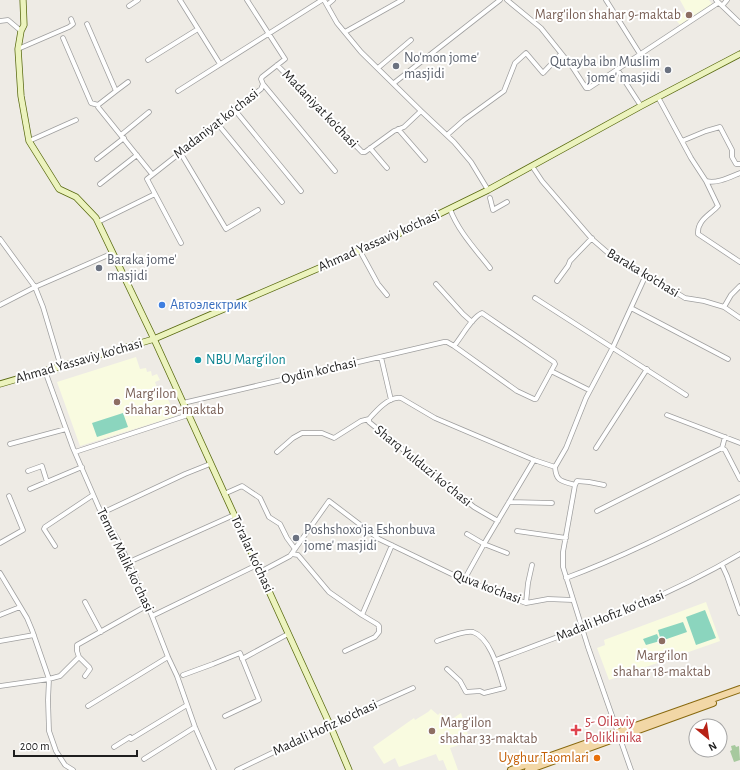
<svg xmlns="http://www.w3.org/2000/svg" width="740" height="770" font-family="'Alegreya Sans',sans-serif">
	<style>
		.education { fill: #f9fbe0 }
		.forest { fill: #a7c99e }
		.pitch { fill: #8bd5be }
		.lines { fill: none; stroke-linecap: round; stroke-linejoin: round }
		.street-casing { stroke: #9f9f9f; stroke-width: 5.5 }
		.secondary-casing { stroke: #596a10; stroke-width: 7 }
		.primary-casing { stroke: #88690f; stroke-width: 8 }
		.street { stroke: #fff; stroke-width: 4 }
		.secondary { stroke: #ecf3be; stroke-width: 5.5 }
		.primary { stroke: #f2d7a6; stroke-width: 6 }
		.education-dot { fill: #8d6e63; stroke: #fff; stroke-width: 1.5 }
		.worship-dot { fill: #6b7280; stroke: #fff; stroke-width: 1.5 }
		.shop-dot { fill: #3f7fe0; stroke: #fff; stroke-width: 1.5 }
		.culture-dot { fill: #0f9aa8; stroke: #fff; stroke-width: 1.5 }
		.health-dot { fill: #e0444e; stroke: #fff; stroke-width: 1.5 }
		.food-dot { fill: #e8710a; stroke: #fff; stroke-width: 1.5 }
		.labels { text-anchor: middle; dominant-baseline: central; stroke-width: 4; stroke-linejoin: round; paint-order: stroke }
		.education-label { font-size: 14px; fill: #785e54; stroke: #fff; text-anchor: start }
		.worship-label { font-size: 14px; fill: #5b616d; stroke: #fff; text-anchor: start }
		.street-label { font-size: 14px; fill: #1e1e1e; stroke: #fff }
		.shop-label { font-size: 14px; fill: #366cbe; stroke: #fff; text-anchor: start }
		.culture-label { font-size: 14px; fill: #0d838f; stroke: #fff; text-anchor: start }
		.health-label { font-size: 14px; fill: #be3a42; stroke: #fff; text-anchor: start }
		.food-label { font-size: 14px; fill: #c56008; stroke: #fff; text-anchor: end }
	</style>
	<rect width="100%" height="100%" fill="#eeebe5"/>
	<path class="education" d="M680 0H709L712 4 681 26 675 19 686 11Z
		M136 357 140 369 146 368 147 372 151 371 152 376 157 374 160 380 155 382 157 388 162 387 176 416 80 446 57 382Z
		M706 602 720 641 609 680 597 648 605 645 604 640Z
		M431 709 438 715 440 713 446 717 449 721 461 713 470 741 450 748 458 770H447L443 760 439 761 436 754 399 767 395 758 384 764 373 747 414 718 415 720 428 712Z"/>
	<path class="forest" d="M735 745 736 747 739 746 740 760 734 762 730 751 732 750 731 746Z"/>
	<path class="pitch" d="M123 413 128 427 97 437 92 423Z
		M705 610 716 638 696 645 686 617Z
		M683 622 687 632 661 641 658 630Z
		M657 634 660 641 646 645 643 639Z"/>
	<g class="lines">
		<defs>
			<path id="street" d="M180 0 220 64
				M324 0 337 23 361 52 421 111 454 142 471 162 488 190
				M507 0 541 28 573 68 586 88H589L718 3
				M606 0 640 54
				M716 0 740 23
				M327 5 333 0
				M129 6 138 0
				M722 6 727 0
				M0 21 8 20 21 31
				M87 24 116 91 98 105V107L152 174
				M345 32 402 0
				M63 38 91 103 98 105
				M18 49 69 27 73 24 71 19
				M148 60 198 29
				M277 65 362 152H365L394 131 404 127 421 111
				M378 68 411 40
				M617 69 641 106
				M394 83 500 0
				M263 84 335 171
				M116 91 128 82
				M178 91 322 0
				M658 97 691 158 706 181C717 184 730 177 740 173
				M234 109 301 191
				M217 123 282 202
				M398 129 425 160
				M121 135 149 112
				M447 135 464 120 504 91 515 63 526 53 543 73 561 54
				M29 141 76 120
				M682 141 706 131 720 127 732 150V157L736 164H740
				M370 148 387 168
				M180 152 226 229 258 210
				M97 159 124 138
				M532 166 542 181 592 239 615 259 645 277 667 287 685 298 704 301 724 307 740 318
				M706 181 718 206C710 215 697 220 698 234L740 262
				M100 184 137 155
				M155 194 181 243
				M490 198 493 210 507 202
				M450 209C458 231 476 250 490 268
				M98 222 155 194 147 179 261 89 263 84 261 79 262 77 285 59 247 0
				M0 239 35 287 43 307 61 367
				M360 251 378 284 387 295
				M557 281 568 266 570 261 592 238
				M436 284 463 314 472 322
				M535 298 686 395
				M0 305 35 287 113 253
				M724 307 731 295 740 286
				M631 308 728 359
				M381 357 391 400
				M45 371 73 448 99 508 119 542 135 576 152 616 168 657 177 676 195 727 214 770
				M551 371 589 390
				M183 403 444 342H447L454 346 517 391 534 399H536L555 364 554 362 482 313C472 317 461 338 454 346
				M667 415 740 443
				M10 444 66 429
				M596 448 647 369
				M722 448 725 450 740 479
				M75 452 188 415
				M277 452 293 438 302 433H322L334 438 361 421 369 419
				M28 471 42 466 47 482
				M575 485 563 552V567L588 647 631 770
				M575 485C562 481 556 482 555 467L566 448 586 398 613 347 645 277
				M575 485 577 481 589 482 604 485
				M30 489 82 467
				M224 494 242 486 260 498 269 517 280 524 287 538 295 549
				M509 502 552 503
				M597 511 722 448 725 437
				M102 513 185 474 210 464
				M498 521 474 507 369 422V419C376 411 389 396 401 398L435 418 534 460
				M517 531 566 538
				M467 534 484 544 507 553
				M0 543 23 530 9 496
				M55 546 44 529 45 527 93 495
				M292 554 298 555 329 592 362 615 392 545
				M129 562 234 515
				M722 565 727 576 740 613
				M260 572 290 556 329 501 379 539 464 580 526 603 548 599 573 600
				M0 573 27 618 32 630 49 679 48 700 49 731 56 751 65 765 73 770
				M566 578C626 556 683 526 740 497
				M464 580 484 544 534 460 555 467
				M85 602 101 632
				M526 603 528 583 532 565
				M0 615 20 607
				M152 616 257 565
				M0 641 34 635
				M437 641C446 638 465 630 473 632 491 638 499 672 504 688L484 693 480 691 466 692 460 681 447 669
				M345 651 375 637 379 632V626L377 624 362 615
				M79 657 89 667 90 669 85 676
				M242 659 288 634
				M496 660C579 629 663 600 740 554
				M183 675 213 664 240 653 259 700 225 716
				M0 686 49 679 60 676 79 657 77 651V645L148 605
				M88 706 168 657
				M114 747 130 737 131 739 187 705
				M144 759 195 727
				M237 770 330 725 413 688"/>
			<path id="secondary" d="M23 0 24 25 21 31 18 49 21 96 29 141 59 189 76 197 96 218 154 339 330 725 349 770
				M0 384 154 339 396 235 488 190 641 106 740 54"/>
			<path id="primary" d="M511 770 740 689
				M528 770 713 703"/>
		</defs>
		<use href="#street" class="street-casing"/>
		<use href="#secondary" class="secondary-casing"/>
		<use href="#primary" class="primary-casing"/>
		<use href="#street" class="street"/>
		<use href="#secondary" class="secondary"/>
		<use href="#primary" class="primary"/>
	</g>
	<g class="education-dot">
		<circle cx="689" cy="15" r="4"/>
		<circle cx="117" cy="402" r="4"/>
		<circle cx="662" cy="641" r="4"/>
		<circle cx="432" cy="731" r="4"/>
	</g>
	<g class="worship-dot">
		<circle cx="396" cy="66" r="4"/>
		<circle cx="668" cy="70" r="4"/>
		<circle cx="99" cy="268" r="4"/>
		<circle cx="296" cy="538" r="4"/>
	</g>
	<circle class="shop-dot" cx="162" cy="305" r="4"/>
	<circle class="culture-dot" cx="198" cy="360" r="4"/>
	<path class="health-dot" d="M574 724h4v4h4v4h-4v4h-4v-4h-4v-4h4z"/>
	<circle class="food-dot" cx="597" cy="758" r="4"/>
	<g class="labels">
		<g class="education-label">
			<text x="681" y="15" text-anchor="end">Marg'ilon shahar 9-maktab</text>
			<text x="125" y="394">Marg'ilon<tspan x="125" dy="16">shahar 30-maktab</tspan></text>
			<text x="662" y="656" text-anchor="middle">Marg'ilon<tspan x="662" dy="16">shahar 18-maktab</tspan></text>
			<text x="440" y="723">Marg'ilon<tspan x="440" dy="16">shahar 33-maktab</tspan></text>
		</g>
		<g class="worship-label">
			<text x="404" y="58">No'mon jome'<tspan x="404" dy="16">masjidi</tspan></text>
			<text x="660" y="62" text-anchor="end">Qutayba ibn Muslim<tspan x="660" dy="16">jome' masjidi</tspan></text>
			<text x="107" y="260">Baraka jome'<tspan x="107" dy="16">masjidi</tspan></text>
			<text x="304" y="530">Poshshoxo'ja Eshonbuva<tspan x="304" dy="16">jome' masjidi</tspan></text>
		</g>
		<g class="street-label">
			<text transform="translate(320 109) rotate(46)">Madaniyat ko'chasi</text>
			<text transform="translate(216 124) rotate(-38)">Madaniyat koʻchasi</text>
			<text transform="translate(379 241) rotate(-24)">Ahmad Yassaviy ko'chasi</text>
			<text transform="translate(643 273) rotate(31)">Baraka ko'chasi</text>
			<text transform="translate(79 361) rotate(-16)">Ahmad Yassaviy ko'chasi</text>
			<text transform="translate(319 371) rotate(-13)">Oydin ko'chasi</text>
			<text transform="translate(423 466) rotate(39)">Sharq Yulduzi koʻchasi</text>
			<text transform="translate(252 554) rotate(65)">To'ralar ko'chasi</text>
			<text transform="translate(125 560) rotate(64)">Temur Malik koʻchasi</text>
			<text transform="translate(487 587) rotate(21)">Quva ko'chasi</text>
			<text transform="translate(610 616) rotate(-22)">Madali Hofiz koʻchasi</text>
			<text transform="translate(325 728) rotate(-25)">Madali Hofiz ko'chasi</text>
		</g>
		<g class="shop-label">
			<text x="170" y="305">Автоэлектрик</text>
		</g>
		<g class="culture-label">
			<text x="206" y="360">NBU Marg'ilon</text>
		</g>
		<g class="health-label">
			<text x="585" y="722">5- Oilaviy<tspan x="585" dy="16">Poliklinika</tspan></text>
		</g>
		<g class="food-label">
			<text x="589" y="758">Uyghur Taomlari</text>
		</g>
	</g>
	<g transform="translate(708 738) rotate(151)"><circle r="19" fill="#ffffff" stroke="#a5a5a5"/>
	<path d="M0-3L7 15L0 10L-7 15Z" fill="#b72115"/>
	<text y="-6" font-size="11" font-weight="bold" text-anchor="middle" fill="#1e1e1e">N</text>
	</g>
	<path d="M14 750v6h123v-6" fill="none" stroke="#1e1e1e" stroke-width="2"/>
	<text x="20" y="750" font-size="12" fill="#1e1e1e" stroke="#ffffff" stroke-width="3" paint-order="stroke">200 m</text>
</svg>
